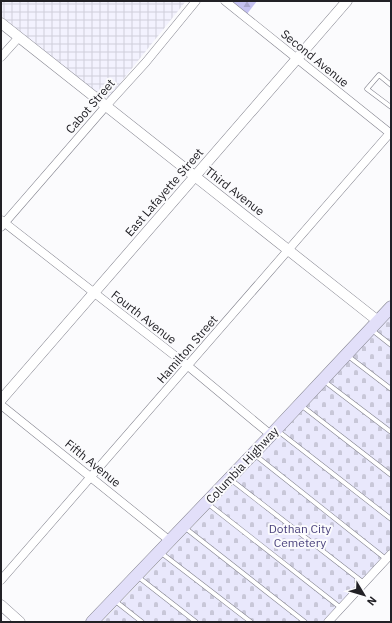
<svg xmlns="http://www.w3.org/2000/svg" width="392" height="623" font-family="'IBM Plex Sans',sans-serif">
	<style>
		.industrial { fill: url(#industrial-grid) }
		.forest { fill: url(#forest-firs) }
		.cemetery { fill: url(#cemetery-stones) }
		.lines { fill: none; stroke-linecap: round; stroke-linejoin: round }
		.service-casing { stroke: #82828d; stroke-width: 5 }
		.minor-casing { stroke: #82828d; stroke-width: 9 }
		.tertiary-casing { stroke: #82828d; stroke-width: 11 }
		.secondary-casing { stroke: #82828d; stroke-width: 13 }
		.service { stroke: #fff; stroke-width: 4 }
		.minor { stroke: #fff; stroke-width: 8 }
		.tertiary { stroke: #fff; stroke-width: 10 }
		.secondary { stroke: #e2dff9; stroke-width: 12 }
		.labels { text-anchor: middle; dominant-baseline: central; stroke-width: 4; stroke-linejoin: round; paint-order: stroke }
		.street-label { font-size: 12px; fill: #222126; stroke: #fbfbfd }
		.park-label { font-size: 12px; fill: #4a427d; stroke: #fbfbfd }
	</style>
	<defs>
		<pattern id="industrial-grid" width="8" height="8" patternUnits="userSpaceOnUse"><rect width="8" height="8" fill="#f3f2fe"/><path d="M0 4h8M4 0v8" fill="none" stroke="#d0cfda"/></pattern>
		<pattern id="forest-firs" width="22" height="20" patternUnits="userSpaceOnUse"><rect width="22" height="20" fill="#c5c2f1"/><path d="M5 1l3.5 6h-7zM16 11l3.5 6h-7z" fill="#a9a6ce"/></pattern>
		<pattern id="cemetery-stones" width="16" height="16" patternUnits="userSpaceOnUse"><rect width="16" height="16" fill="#e9e8fc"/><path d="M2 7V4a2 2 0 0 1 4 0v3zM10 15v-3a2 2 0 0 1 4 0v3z" fill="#c8c7d8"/></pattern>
	</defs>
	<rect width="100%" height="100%" fill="#fbfbfd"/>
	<path class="industrial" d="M1 1H186L109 97 103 98 1 16Z"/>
	<path class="forest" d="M231 1H257L247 14Z"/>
	<path class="cemetery" d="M391 315V560L334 622H102L295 419Z"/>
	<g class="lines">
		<defs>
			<path id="service" d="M391 85 379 75 367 89 391 107
				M372 330 391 345
				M348 356 391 389
				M324 381 391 432
				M302 406 391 475
				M278 431 391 519
				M255 455 386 559
				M230 479 364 583
				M207 503 341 608
				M184 527 305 622
				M160 552 251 622
				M137 576 196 622
				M114 600 142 622"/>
			<path id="minor" d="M225 1 391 134
				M1 57 19 37
				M1 220 188 366 271 435
				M1 227 106 106 146 62 196 1
				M1 405 170 541
				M1 580 390 133
				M328 622 391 554"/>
			<path id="tertiary" d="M1 23 378 321
				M1 400 347 1
				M1 605 20 622"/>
			<path id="secondary" d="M92 622 271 435 391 307"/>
		</defs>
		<use href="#service" class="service-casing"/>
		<use href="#minor" class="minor-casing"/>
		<use href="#tertiary" class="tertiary-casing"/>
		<use href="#secondary" class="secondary-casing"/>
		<use href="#service" class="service"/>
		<use href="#minor" class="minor"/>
		<use href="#tertiary" class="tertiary"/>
		<use href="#secondary" class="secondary"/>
	</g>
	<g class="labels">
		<g class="street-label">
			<text transform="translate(315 58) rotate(39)">Second Avenue</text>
			<text transform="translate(90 106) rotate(-49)">Cabot Street</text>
			<text transform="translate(235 191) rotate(38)">Third Avenue</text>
			<text transform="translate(164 192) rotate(-49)">East Lafayette Street</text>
			<text transform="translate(144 317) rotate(38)">Fourth Avenue</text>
			<text transform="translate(187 349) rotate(-49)">Hamilton Street</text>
			<text transform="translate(93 463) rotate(39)">Fifth Avenue</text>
			<text transform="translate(242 465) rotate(-47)">Columbia Highway</text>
		</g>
		<g class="park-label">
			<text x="300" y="528">Dothan City<tspan x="300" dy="14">Cemetery</tspan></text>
		</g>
	</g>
	<rect width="392" height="623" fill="none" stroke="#222126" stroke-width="4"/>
	<g transform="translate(364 595) rotate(128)" stroke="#fbfbfd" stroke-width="3" paint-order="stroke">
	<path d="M0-3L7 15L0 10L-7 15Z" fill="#222126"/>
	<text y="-6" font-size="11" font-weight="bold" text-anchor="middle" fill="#222126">N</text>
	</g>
</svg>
